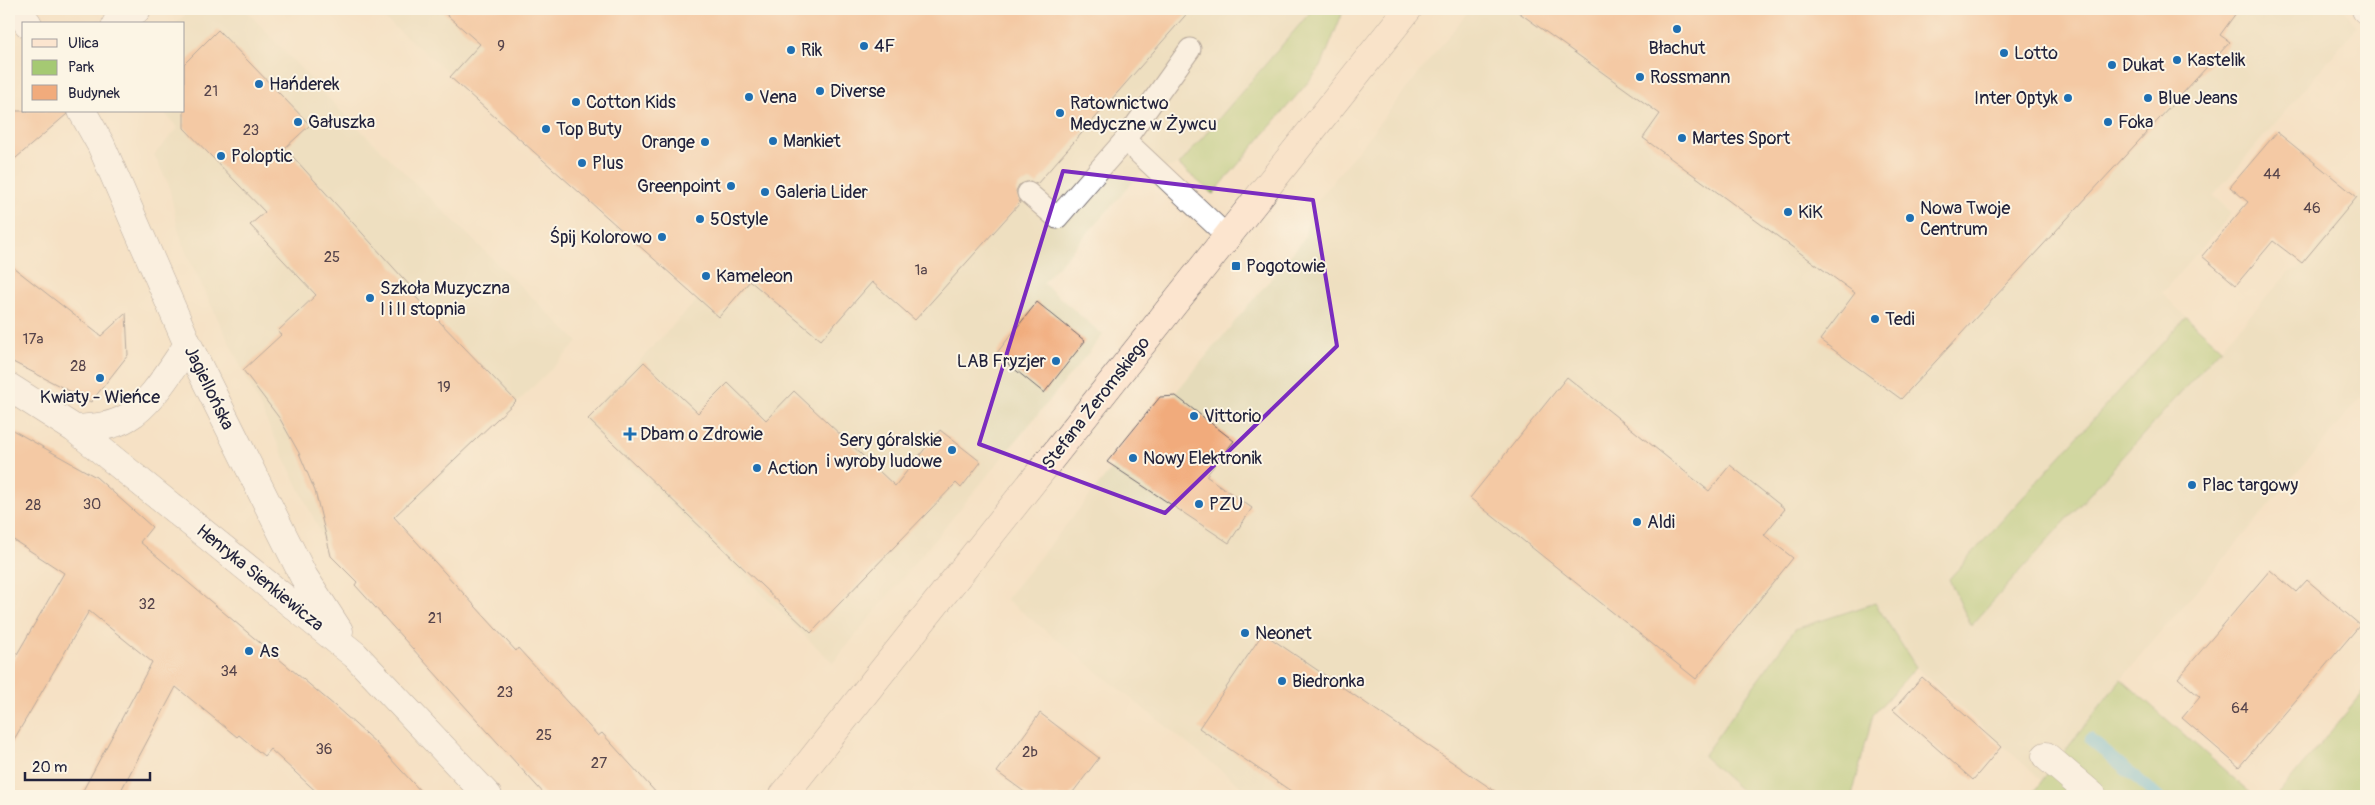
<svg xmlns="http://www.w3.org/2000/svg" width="2375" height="805" font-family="Pangolin,sans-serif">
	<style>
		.built { fill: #e5dbba }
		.green { fill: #a5c973; stroke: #647657 }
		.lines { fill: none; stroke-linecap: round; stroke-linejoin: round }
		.stream { stroke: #63c1e1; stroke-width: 12 }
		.building { fill: #f1ab7c }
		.lane-casing { stroke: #6c656b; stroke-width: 23 }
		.street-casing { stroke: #6c656b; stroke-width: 29 }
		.secondary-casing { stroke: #6c656b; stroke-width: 29 }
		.lane { stroke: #fff; stroke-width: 21 }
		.street { stroke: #fff; stroke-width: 28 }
		.secondary { stroke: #fce5cf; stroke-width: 28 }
		.marked { fill: none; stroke: #7b2cbf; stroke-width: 4; stroke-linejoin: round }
		.poi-dot { fill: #1f6fb2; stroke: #fcf5e5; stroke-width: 2 }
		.labels { text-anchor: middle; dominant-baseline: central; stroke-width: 4; stroke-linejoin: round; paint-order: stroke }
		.number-label { font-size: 15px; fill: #56444b }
		.poi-label { font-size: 18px; fill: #22223b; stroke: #fcf5e5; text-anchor: start }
		.street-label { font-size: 18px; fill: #22223b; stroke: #fcf5e5 }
	</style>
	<rect width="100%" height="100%" fill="#fcf5e5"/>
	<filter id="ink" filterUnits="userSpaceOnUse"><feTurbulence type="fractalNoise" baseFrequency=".02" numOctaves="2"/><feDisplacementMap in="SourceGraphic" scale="10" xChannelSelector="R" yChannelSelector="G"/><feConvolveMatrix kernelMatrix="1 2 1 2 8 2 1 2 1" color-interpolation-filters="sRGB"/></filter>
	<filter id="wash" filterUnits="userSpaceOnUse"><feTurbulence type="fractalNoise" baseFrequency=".0096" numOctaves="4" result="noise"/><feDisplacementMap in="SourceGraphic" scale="20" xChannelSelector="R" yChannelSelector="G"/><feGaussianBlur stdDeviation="1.12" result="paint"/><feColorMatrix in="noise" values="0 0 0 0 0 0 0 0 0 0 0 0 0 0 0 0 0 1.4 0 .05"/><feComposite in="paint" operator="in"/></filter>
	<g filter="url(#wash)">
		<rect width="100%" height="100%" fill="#f5e1c5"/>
		<path class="built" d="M191 9H245L336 106 578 342 459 461 341 566 325 542 187 255 178 229 169 185 154 155 178 128 163 111H184V24H175Z
			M373 9H1313L1179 165 1140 174 1043 283 1103 335 833 663 583 420 700 297 479 98Z
			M1470 9H2344L2357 27 2213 196 2232 213 2162 293 2186 317 1949 579 1971 626 2288 273 2300 267 2366 188V392L2121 679 2042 781 1916 667 1875 603 1795 629 1704 755 1748 796H1253L1006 599 1100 483 1304 239 1311 209Z"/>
		<path class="green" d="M1313 9H1344L1321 67 1213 194 1179 165Z
			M2186 317 2221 348 1971 626 1949 579Z
			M1875 603 1916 667 1873 715 1852 796H1748L1703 756 1795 629Z
			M2121 679 2254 796H2034V791Z
			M2366 689V796H2277Z"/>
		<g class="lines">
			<path class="stream" d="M2090 739 2158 796"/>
		</g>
		<g id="blocks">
			<path class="building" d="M440 9H1191L1037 184 1030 181 1019 185 1016 191 1020 203 915 320 872 282 821 340 750 281 719 317 450 77 480 44Z
				M1514 9H2239L2220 35 2230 42 1901 399 1820 340 1855 293 1643 138 1660 114Z
				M218 30 310 125 285 148 412 288 410 291 516 401 394 517 516 651 518 648 598 736 602 733 659 796H546L355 585 357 582 331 556 315 491 299 453 280 419 243 370 281 335 278 331 316 295 250 225 265 212 184 128V64Z
				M9 111H66L67 114 9 164Z
				M2277 132 2357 197 2302 263 2273 241 2236 285 2202 256 2248 202 2230 187Z
				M9 264 101 336 126 313 128 355 91 402 9 360Z
				M1037 302 1085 341 1044 393 996 354Z
				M644 362 698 413 728 383 766 420 794 391 895 486 940 430 981 462 961 488 956 483 811 633 588 419Z
				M1567 377 1709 491 1730 465 1785 509 1764 535 1793 558 1696 679 1470 498Z
				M1176 396 1234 441 1206 476 1252 508 1229 543 1107 462 1160 397Z
				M9 428 96 477 152 527 140 542 335 706 376 743 425 796H321L270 749 264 756 239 735 237 737 176 687 118 796H80L152 662 89 611 9 748V668L64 573 9 537Z
				M2270 570 2296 592 2307 580 2360 625 2239 767 2182 718 2200 697 2178 678Z
				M1263 633 1502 796H1298L1199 728Z
				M1922 677 2001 747 1973 780 1893 710Z
				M1040 713 1099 758 1070 796H1030L997 772Z"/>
		</g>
	</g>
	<g filter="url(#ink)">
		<use href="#blocks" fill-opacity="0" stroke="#6c656b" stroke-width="1"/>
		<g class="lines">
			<defs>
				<path id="lane" d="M1190 49 1125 140 1228 237
					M1028 193 1057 218 1125 140"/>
				<path id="street" d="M17 9 28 24
					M2366 9V10
					M116 24 137 9
					M82 111 101 145 188 345 304 577 339 631
					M9 387 75 429 355 655 488 796
					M75 429C93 428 112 427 128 417 152 403 172 367 188 345
					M2046 756 2093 796"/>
				<path id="secondary" d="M783 796 1408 9"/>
			</defs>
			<use href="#lane" class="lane-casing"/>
			<use href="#street" class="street-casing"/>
			<use href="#secondary" class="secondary-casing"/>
			<use href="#lane" class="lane"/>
			<use href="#street" class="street"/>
			<use href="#secondary" class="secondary"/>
		</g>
	</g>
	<path d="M0 0H2375V805H0ZM1063 171 1313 200 1337 346 1165 513 979 444Z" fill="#f5e1c5" fill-opacity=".55" fill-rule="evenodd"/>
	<path class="marked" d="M1063 171 1313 200 1337 346 1165 513 979 444Z"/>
	<g class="poi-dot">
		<circle cx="1677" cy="29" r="5"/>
		<circle cx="864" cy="46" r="5"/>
		<circle cx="791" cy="50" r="5"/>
		<circle cx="2004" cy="53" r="5"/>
		<circle cx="2177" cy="60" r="5"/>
		<circle cx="2112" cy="65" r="5"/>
		<circle cx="1640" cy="77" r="5"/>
		<circle cx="259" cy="84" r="5"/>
		<circle cx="820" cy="91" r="5"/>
		<circle cx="749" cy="97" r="5"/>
		<circle cx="2068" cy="98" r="5"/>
		<circle cx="2148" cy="98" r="5"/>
		<circle cx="576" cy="102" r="5"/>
		<circle cx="1060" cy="113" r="5"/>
		<circle cx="298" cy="122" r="5"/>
		<circle cx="2108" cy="122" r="5"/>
		<circle cx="546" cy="129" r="5"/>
		<circle cx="1682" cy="138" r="5"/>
		<circle cx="773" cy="141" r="5"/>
		<circle cx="705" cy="142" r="5"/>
		<circle cx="221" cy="156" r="5"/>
		<circle cx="582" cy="163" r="5"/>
		<circle cx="731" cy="186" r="5"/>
		<circle cx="765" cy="192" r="5"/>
		<circle cx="1788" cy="212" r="5"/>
		<circle cx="1910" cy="218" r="5"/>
		<circle cx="700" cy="219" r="5"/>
		<circle cx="662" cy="237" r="5"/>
		<rect x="1231" y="261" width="10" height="10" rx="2.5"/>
		<circle cx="706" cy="276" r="5"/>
		<circle cx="370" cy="298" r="5"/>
		<circle cx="1875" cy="319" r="5"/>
		<circle cx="1056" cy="361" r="5"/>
		<circle cx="100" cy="378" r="5"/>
		<circle cx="1194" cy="416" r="5"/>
		<path d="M627.5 426.5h5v5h5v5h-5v5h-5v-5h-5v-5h5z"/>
		<circle cx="952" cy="450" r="5"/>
		<circle cx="1133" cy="458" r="5"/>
		<circle cx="757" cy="468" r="5"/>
		<circle cx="2192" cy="485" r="5"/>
		<circle cx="1199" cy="504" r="5"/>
		<circle cx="1637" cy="522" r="5"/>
		<circle cx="1245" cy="633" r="5"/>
		<circle cx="249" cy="651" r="5"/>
		<circle cx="1282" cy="681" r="5"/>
	</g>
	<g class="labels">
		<g class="number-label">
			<text x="501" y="46">9</text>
			<text x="211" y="91">21</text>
			<text x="251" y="130">23</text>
			<text x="2272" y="174">44</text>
			<text x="2312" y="208">46</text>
			<text x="332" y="257">25</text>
			<text x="921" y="270">1a</text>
			<text x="33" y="339">17a</text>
			<text x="78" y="366">28</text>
			<text x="444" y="387">19</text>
			<text x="92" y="504">30</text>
			<text x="33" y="505">28</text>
			<text x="147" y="604">32</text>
			<text x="435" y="618">21</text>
			<text x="229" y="671">34</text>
			<text x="505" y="692">23</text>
			<text x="2240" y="708">64</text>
			<text x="544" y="735">25</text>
			<text x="324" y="749">36</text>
			<text x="1030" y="752">2b</text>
			<text x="599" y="763">27</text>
		</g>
		<g class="poi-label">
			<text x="874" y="46">4F</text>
			<text x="1677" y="48" text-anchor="middle">Błachut</text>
			<text x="801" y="50">Rik</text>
			<text x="2014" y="53">Lotto</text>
			<text x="2187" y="60">Kastelik</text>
			<text x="2122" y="65">Dukat</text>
			<text x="1650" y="77">Rossmann</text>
			<text x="269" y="84">Hańderek</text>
			<text x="830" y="91">Diverse</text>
			<text x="759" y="97">Vena</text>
			<text x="2058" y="98" text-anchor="end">Inter Optyk</text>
			<text x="2158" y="98">Blue Jeans</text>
			<text x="586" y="102">Cotton Kids</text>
			<text x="1070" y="103">Ratownictwo<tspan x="1070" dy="21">Medyczne w Żywcu</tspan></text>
			<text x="308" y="122">Gałuszka</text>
			<text x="2118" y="122">Foka</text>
			<text x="556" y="129">Top Buty</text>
			<text x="1692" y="138">Martes Sport</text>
			<text x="783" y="141">Mankiet</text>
			<text x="695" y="142" text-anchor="end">Orange</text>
			<text x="231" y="156">Poloptic</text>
			<text x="592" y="163">Plus</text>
			<text x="721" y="186" text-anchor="end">Greenpoint</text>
			<text x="775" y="192">Galeria Lider</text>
			<text x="1920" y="208">Nowa Twoje<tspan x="1920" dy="21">Centrum</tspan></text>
			<text x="1798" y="212">KiK</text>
			<text x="710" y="219">50style</text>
			<text x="652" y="237" text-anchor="end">Śpij Kolorowo</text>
			<text x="1246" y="266">Pogotowie</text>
			<text x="716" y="276">Kameleon</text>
			<text x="380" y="288">Szkoła Muzyczna<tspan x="380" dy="21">I i II stopnia</tspan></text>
			<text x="1885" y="319">Tedi</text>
			<text x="1046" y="361" text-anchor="end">LAB Fryzjer</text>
			<text x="100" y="397" text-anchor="middle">Kwiaty - Wieńce</text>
			<text x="1204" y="416">Vittorio</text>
			<text x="640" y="434">Dbam o Zdrowie</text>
			<text x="942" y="440" text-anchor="end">Sery góralskie<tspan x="942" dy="21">i wyroby ludowe</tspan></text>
			<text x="1143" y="458">Nowy Elektronik</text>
			<text x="767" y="468">Action</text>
			<text x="2202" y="485">Plac targowy</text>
			<text x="1209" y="504">PZU</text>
			<text x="1647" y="522">Aldi</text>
			<text x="1255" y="633">Neonet</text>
			<text x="259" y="651">As</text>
			<text x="1292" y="681">Biedronka</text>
		</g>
		<g class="street-label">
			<text transform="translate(209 388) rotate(64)">Jagiellońska</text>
			<text transform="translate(1096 403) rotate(-52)">Stefana Żeromskiego</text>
			<text transform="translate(260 578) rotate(39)">Henryka Sienkiewicza</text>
		</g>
	</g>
	<rect width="2375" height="805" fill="none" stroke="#fcf5e5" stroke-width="30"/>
	<rect x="22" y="22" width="162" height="90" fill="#fcf5e5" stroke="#a5a1a1"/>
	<rect x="32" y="39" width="25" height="8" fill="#fce5cf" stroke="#a5a1a1"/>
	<text x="68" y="48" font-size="15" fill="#22223b">Ulica</text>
	<rect x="32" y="60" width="25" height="15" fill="#a5c973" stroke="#a5a1a1"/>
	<text x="68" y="72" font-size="15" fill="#22223b">Park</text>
	<rect x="32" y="85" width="25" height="15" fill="#f1ab7c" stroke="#a5a1a1"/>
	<text x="68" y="98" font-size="15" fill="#22223b">Budynek</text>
	<path d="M25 772v8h125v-8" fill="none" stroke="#22223b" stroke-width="2.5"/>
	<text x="32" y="772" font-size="15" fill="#22223b" stroke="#fcf5e5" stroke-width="4" paint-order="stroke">20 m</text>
</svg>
